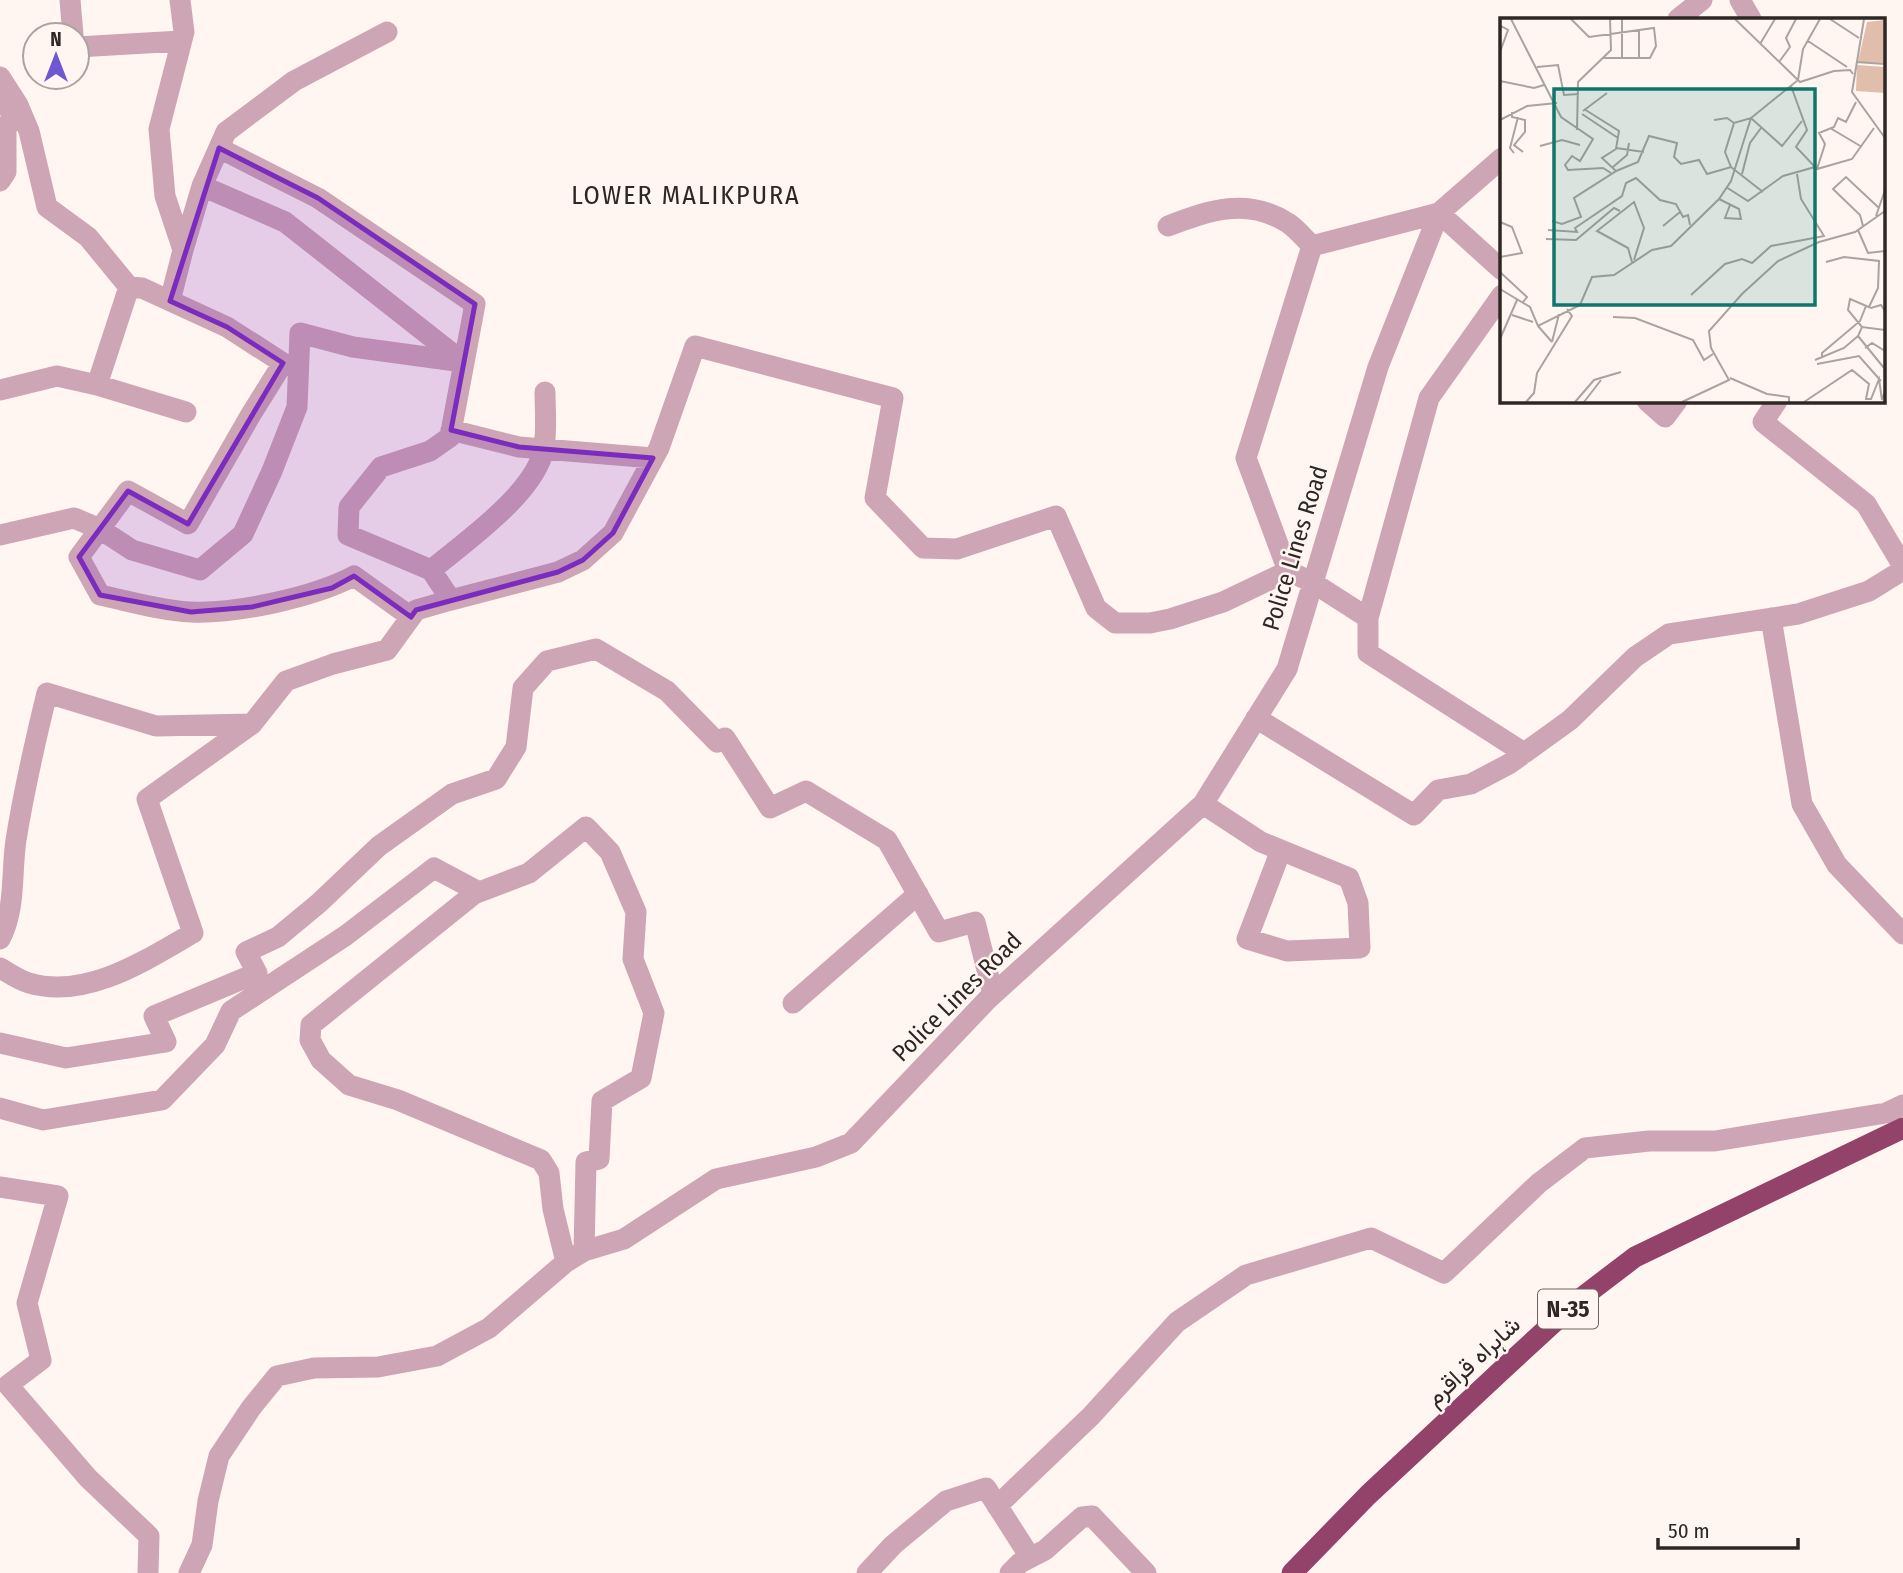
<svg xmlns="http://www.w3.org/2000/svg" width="1903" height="1573" font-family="'Fira Sans Condensed',Vazirmatn,sans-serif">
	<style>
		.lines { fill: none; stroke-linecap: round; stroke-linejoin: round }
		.minor { stroke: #cea5b5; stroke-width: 21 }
		.highway { stroke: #934369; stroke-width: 21 }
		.marked { fill: #7b2cbf; fill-opacity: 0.2; stroke: #7b2cbf; stroke-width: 5; stroke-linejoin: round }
		.labels { text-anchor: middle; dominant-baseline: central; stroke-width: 5; stroke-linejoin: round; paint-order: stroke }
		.shield { fill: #fff6f2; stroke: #6d6561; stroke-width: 2 }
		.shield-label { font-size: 23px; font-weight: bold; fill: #2e2723 }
		.street-label { font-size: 24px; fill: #2e2723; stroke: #fff6f2 }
		.neighbourhood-label { font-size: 26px; letter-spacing: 2px; fill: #2e2723; stroke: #fff6f2 }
		.inset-road { fill: none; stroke: #aba39f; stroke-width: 2 }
		.view { fill: #0f766e; fill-opacity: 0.15; stroke: #0f766e; stroke-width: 3.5 }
		.inset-edge { fill: none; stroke: #2e2723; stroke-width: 3.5 }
	</style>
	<rect width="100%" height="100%" fill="#fff6f2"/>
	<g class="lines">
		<path class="minor" d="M70 0 73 35
			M1740 0 1751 19
			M1678 19 1702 0
			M77 47 181 41
			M0 77 18 105 29 131 47 207 88 237 129 287 142 288 227 327 283 363 250 416 188 524 128 491 79 557 100 595C128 601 162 611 191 612 237 614 314 597 354 576L411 617
			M0 105H18L6 129V172L0 181
			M202 186 285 222 463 362
			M1168 226C1210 210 1247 197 1288 223 1297 229 1305 239 1312 246
			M1312 246 1439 213 1502 270
			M183 250 202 186 226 132 294 81 387 32
			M170 301 183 250 165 196 159 129 184 32 180 0
			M97 385 129 287
			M0 390 57 376 97 385 186 412
			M1647 401 1665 417 1677 401
			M1777 401 1763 422 1866 504 1903 566
			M451 430 519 447 653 458
			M0 535 74 518 100 529 132 550 200 570 243 534 272 471 297 407 300 333 353 347 463 362
			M431 570C465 542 538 491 544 447 547 429 545 410 545 392
			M1288 571 1246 458 1312 246
			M451 600 558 572 583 560 613 533 659 448 695 346 893 398 875 498 923 548 957 549 1056 516 1096 608 1115 623H1150L1170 619 1223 602 1288 571 1312 582 1368 618V653L1524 753
			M1368 618 1429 398 1502 295
			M1771 618 1802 804 1837 865 1903 934
			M1256 718 1414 815 1438 790 1471 784 1509 764 1570 720 1635 657 1669 634 1798 614 1869 591 1903 570
			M1203 804 1261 842 1349 878 1358 903 1360 948 1287 951 1247 939 1281 850
			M0 939C16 909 11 873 16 840 24 790 35 742 47 693L156 726 252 724
			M0 968C9 973 19 980 29 983 86 1000 146 960 193 933L147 799 252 724 286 681 333 664 387 650 416 610 451 600 431 570 348 535 349 507 381 467 430 451 450 437 475 304 318 198 219 148
			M793 1003 918 894
			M0 1043 66 1058 166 1042 154 1016 257 973 246 952 278 937 319 903 379 846 452 794 496 779 516 747 523 688 547 661 596 649 667 691 717 742 725 738 770 808 806 791 887 840 939 932 975 922 993 994
			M0 1108 43 1120 162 1100 215 1045 231 1011 345 936 434 868 479 892
			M0 1187 58 1196 27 1303 41 1360 8 1385 88 1478 149 1536 148 1573
			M566 1262 553 1209 549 1173 541 1160 398 1100 349 1085 321 1060 310 1040 311 1025 474 894 529 873 586 827 610 852 636 912 633 959 654 1013 641 1078 602 1101 599 1159 586 1162 584 1251
			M997 1506 1091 1416 1177 1322 1246 1275 1371 1238 1444 1273 1539 1183 1585 1148 1649 1141H1715L1886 1113 1903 1105
			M189 1573 202 1545 208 1501 219 1456 251 1408 277 1376 314 1368 378 1367 437 1356 489 1328 566 1262 584 1251 624 1239 716 1179 816 1157 851 1143 988 999 1203 804 1287 669 1378 367 1439 213 1502 158
			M867 1573 893 1545 946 1501 986 1488 1030 1557
			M1010 1573 1020 1563 1045 1550 1082 1517 1092 1516 1146 1573"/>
		<path class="highway" d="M1292 1573 1368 1495 1502 1370 1576 1302 1635 1257 1903 1128"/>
	</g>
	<path class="marked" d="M219 148 318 198 475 304 451 430 519 447 653 458 613 533 583 560 558 572 416 610 411 617 354 576 332 588 252 607 191 612 100 595 79 557 128 491 188 524 283 363 227 327 170 301Z"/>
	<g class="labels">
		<rect class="shield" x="1538" y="1289.5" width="60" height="39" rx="5"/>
		<g class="shield-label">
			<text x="1568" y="1309">N-35</text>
		</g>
		<g class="street-label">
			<text transform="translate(1295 548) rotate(-73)">Police Lines Road</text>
			<text transform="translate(957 997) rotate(-45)">Police Lines Road</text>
			<text transform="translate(1473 1361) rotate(-43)">شاہراہ قراقرم</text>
		</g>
		<g class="neighbourhood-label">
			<text x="686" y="195">LOWER MALIKPURA</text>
		</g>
	</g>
	<g transform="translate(1500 18)">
		<rect width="385" height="385" fill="#fff6f2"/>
		<path d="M385 2V45L358 44 367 4ZM357 47 385 49V75L356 73Z" fill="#e1bdab"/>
		<path class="inset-road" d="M11 1 61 99 93 121 80 143 72 138 65 147 68 152 103 150 111 155M71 1 89 19 154 10 156 28 150 40H103M235 1 300 64 334 53 350 52 353 56M330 1 359 20M364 1 352 74 385 120M139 11V41M0 12 1 8 8 12 0 34M308 23 347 49M260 26 275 1M122 41V1M279 44 290 29 286 20 296 1M356 44 385 46M37 49 58 47 64 77 79 76M0 63 34 70 44 67M291 68 307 112 296 129 317 151 352 141 374 110M83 93 107 75M12 94V99L25 102V114L14 127 23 134M82 96 118 120M0 102 27 88 57 85M214 102 227 100 234 105 251 100 282 128 302 103M330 110 362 129M77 112 78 64 111 32 110 1H114M40 128 62 122 80 127M116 130 144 134M14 135 10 130 18 99M113 149 127 137 129 125M231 149 225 134 234 105M317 151 325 126 319 115 334 109 338 100 346 104 356 84M116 153 138 144 149 118 177 125 174 139 181 146 199 142 207 156 231 149 263 174M242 156 250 125 261 110M226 169 248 183 283 158 315 149M219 181 239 191 241 201 225 200 230 187M376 198 385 172M52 203 62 206 81 199 74 180 116 153 102 140 116 131 119 113 84 91M0 204 12 209 22 235 0 239M163 208 180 194M363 208 360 197 333 171 346 159 379 190M48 212 77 214 75 210 122 178 126 165 136 160 160 182 176 186 183 199 188 197 190 207M358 212 368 235 385 233M46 221 76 222 114 190 120 193M132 244 128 230 97 213 134 184 144 210 134 242M326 244 344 239 379 243 378 270 369 289M0 254 27 279 23 284M0 271 30 289 38 308 80 287 92 259 114 257 152 232 171 228 219 181 231 163 251 100 298 62 303 31 320 1M191 277 225 246 242 241 252 245 271 228 324 218 301 181 297 156M12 297 33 304M113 299 135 300 193 322 204 342 213 336M38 308 52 324M362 309 348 292 350 281 371 290 381 287 385 293M0 321 17 282M52 324 59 296M365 330 372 325 385 333M322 339V335L360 303 366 288M315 342 344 330 358 318M317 346 359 338 381 363M384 350 358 318 362 309 385 312M230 360 267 376 289 379V384M26 384 34 375 37 355 72 298 67 291M75 384 94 362 121 354M84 384 101 362M182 384 229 362 211 330 209 313 242 276 278 243 319 224 355 214 385 193M304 384 352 352 369 366 366 381H371L379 361 382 382 385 373"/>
		<path class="view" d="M54 71H315V287H54Z"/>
		<rect width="385" height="385" class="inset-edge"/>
	</g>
	<g transform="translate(56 56)"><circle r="33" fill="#fff6f2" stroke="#aba39f" stroke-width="2"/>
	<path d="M0-5L12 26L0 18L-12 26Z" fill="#6f57d1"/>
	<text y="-10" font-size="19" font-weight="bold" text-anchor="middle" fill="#2e2723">N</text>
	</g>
	<path d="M1658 1538v10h140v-10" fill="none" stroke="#2e2723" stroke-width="3.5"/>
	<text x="1668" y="1538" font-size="21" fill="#2e2723" stroke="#fff6f2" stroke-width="5" paint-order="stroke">50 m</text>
</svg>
